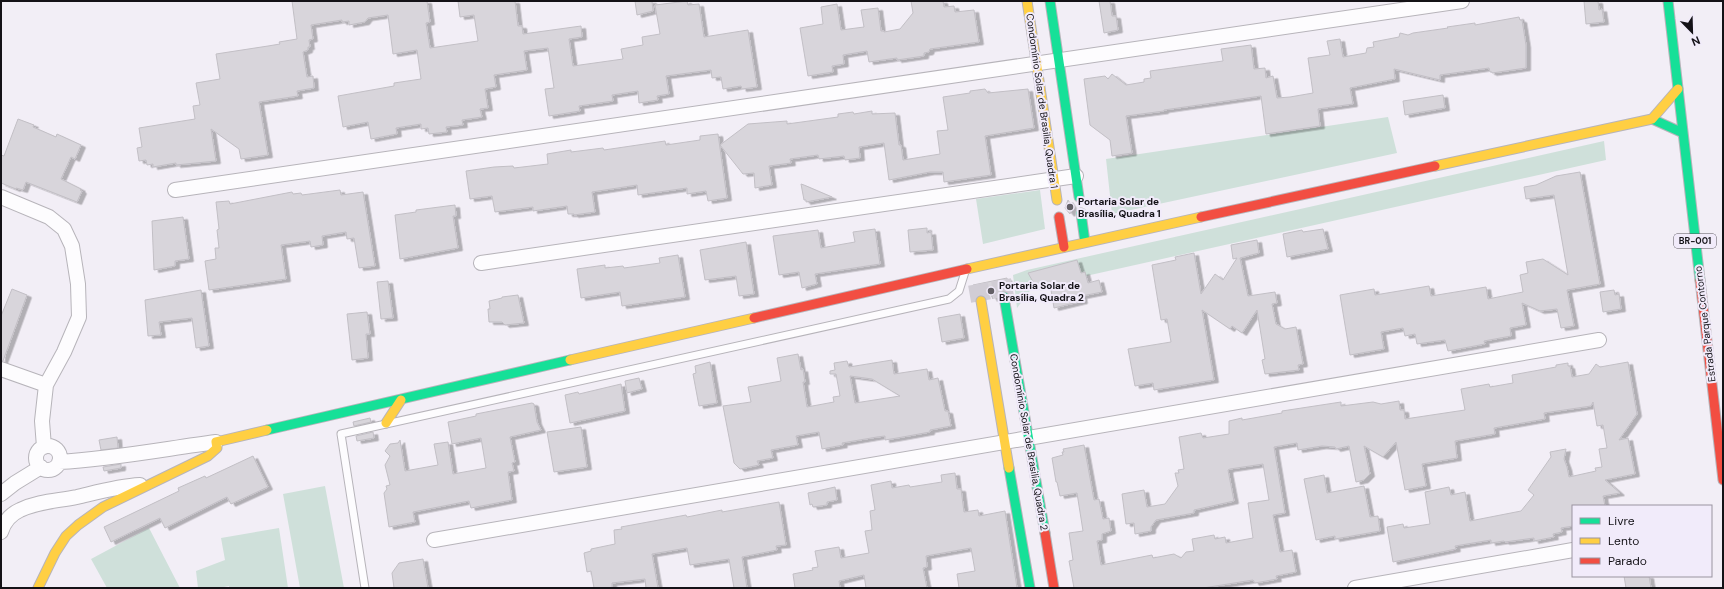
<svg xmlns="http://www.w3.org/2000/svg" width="1724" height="589" font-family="'DM Sans',sans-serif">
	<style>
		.green { fill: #cfe0da }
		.building { fill: #d8d5db; stroke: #c2bfc5; fill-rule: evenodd; filter: url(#shadow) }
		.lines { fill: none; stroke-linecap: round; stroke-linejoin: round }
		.secondary-tunnel { stroke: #d1cdd5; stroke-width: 20; stroke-dasharray: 20 10; stroke-linecap: butt }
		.lane-casing { stroke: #b7b4ba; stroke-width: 9 }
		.street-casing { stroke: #b7b4ba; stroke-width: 16 }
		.fast-casing { stroke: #b7b4ba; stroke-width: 11 }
		.slow-casing { stroke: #b7b4ba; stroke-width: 11 }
		.jam-casing { stroke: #b7b4ba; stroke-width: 11 }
		.lane { stroke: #fdfcfe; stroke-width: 7 }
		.street { stroke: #fdfcfe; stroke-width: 14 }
		.fast { stroke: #16e098; stroke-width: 9 }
		.slow { stroke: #ffcf43; stroke-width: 9 }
		.jam { stroke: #f24e42; stroke-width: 9 }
		.poi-dot { fill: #625f65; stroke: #f1ebfa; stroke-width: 1.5 }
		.labels { text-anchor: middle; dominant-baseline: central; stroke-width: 4; stroke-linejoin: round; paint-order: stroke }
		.shield { fill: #f1ebfa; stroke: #56535b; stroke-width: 1 }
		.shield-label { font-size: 9px; font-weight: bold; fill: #141217 }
		.street-label { font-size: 10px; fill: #141217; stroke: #f1ebfa }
		.poi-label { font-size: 10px; font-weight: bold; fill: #141217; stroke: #f1ebfa; text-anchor: start }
	</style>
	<defs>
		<filter id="shadow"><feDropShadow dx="4.5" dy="2.5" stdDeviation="0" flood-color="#0004"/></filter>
	</defs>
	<rect width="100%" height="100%" fill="#f2eef6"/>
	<path class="green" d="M1388 117 1397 153 1112 214 1106 159Z
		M1604 141 1606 160 1032 288 1017 308 1013 275 1027 270Z
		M1040 190 1045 229 983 244 976 199Z
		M325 486 344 588H300L283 494Z
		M149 528 180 588H107L91 559Z
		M279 528 288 588H229V586L219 588H198L196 571 225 560 221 538Z"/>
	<path class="building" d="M292 1H427L430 22 426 23 430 48 478 41 474 15 460 17 458 1H515L518 26H522L523 34 581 26 582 37 569 39 573 66 623 59 621 49 643 45 642 37 660 34 655 5 687 1 688 5 699 4 704 37 748 30 757 87 742 89 741 86 723 89 721 77 712 78 711 70 666 76 669 94 657 96 658 100 639 103 638 91 612 95 613 101 579 106 580 111 549 116 545 89 554 88 548 48 524 51 527 70 494 75 496 87 485 89 488 108 480 109 482 117 462 120 463 125 446 127 447 132 429 134 428 128 421 129V124L396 128 397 134 371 139 368 122 343 127 338 96 394 86V83L421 79 417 50 393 54 388 15 368 18 365 22 349 25V21L342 22V20L311 25 313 39 309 40 310 47H308V50L303 52 307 77 313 76 314 88 297 91 298 96 259 102 268 155 241 159 239 149 211 129 216 161 176 165V163L153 167V164L147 165 146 160 139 161 137 148 142 147 139 128 195 119 193 106 200 105 196 83 220 79 216 54 268 46 280 44 279 42 297 39Z
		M635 1H652L653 11 637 15Z
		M911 1H943L944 7 954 6 955 12 974 10 979 42 930 49 929 52 924 53V56L897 60V58L869 62 867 51 843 55 844 64 832 66 833 72 808 76 800 28 823 24 821 7 837 4 841 30 864 27 861 10 878 8 881 31H884V32L900 29 913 13Z
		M1099 1H1110L1112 16H1116L1118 30 1104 33Z
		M1584 1H1598L1599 10 1602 9 1604 22 1586 24Z
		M1519 17 1520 20H1522L1526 45V68L1492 73V72H1490L1489 68 1440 75V80L1394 69 1395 79 1350 88 1353 104 1318 109 1320 126 1266 134 1261 96 1164 110V111L1126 116 1132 153 1112 156 1110 140 1090 125 1084 79 1105 76 1108 79 1112 74 1126 85 1144 82V79L1151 78 1150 71 1223 61 1221 49 1251 45 1254 69 1265 68 1266 78 1273 76 1277 98 1290 97 1313 93 1308 58 1330 55 1327 41 1340 39 1343 57 1366 53 1367 48 1374 47 1373 42 1399 37 1400 33 1408 35 1413 33 1448 28 1447 27 1475 23V25Z
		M985 89 988 93 1028 89 1034 128 985 136 991 175 944 182 943 172H930L889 180 884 143 859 147 860 158 845 160 844 156 819 159 818 155 790 159 791 163 769 166 772 185 755 188 754 173 743 174 720 145 748 124 787 121V124L838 117V114L853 112 854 114 872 111V114L895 113 899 145H901L903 160 940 154 937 131 948 130 943 97 970 93V91Z
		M1443 95 1445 108 1405 115 1403 101Z
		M18 119 34 125 33 127 56 137 57 134 81 145 75 159 71 157 61 179 81 189 80 190 82 191 77 202 26 182 23 190 16 188V189L1 183V155L4 156Z
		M718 134 727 198 708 201 706 191 687 194V188L638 195 637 185 592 192 595 212 574 215V214H568L567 206 533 211V207L495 212 492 196 470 199 466 171 494 167 513 166 514 168 548 164 547 154 571 150V152L603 148 604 150 665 141 666 145 700 140V136Z
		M1580 172 1600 284 1567 290 1574 326 1561 328 1557 309 1540 311 1522 303 1526 325 1510 328 1511 336 1484 341 1485 344 1448 351 1445 340 1417 344 1415 334 1405 336 1403 328 1381 332 1384 349 1350 355 1340 295 1374 289 1375 295 1429 286 1431 296 1486 287 1488 299 1523 292 1520 275 1528 273 1526 262 1543 259 1568 275 1554 195 1526 199 1524 187 1536 185 1556 176Z
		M801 184 804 185 832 197 806 202V200H804Z
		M340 190 341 195 363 192 375 266 359 268 354 238 347 239 346 232 322 236 323 245 311 247 310 241 281 245 286 279 209 290 205 261 216 259 215 248H219L217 230 219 229 216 202 229 201 230 204 292 192 293 194 301 193 302 195Z
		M1068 200 1072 206 1070 214 1065 208Z
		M455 205 456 216H453L458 248 400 259 395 215 416 212V210Z
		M183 217 189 259 175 261V266L154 270 152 221Z
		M927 228V233L931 232 933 250 910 252 908 230Z
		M875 229 880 264 815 274 817 284 802 288 799 272 779 275 773 236 818 230 821 248 855 242 853 232Z
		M1323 229 1328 249 1287 257 1283 234 1302 230 1303 232Z
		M1257 240 1259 253 1240 258 1248 296 1275 292 1277 303 1272 304 1276 324 1285 329 1296 327 1303 364 1298 365 1299 370 1265 374 1262 360 1265 359 1257 310 1242 333 1232 326 1230 329 1202 310 1214 380 1154 390 1153 383 1135 386 1128 349 1171 342 1167 319 1161 320 1152 265 1176 260 1175 257 1194 253 1201 294 1215 274 1223 280 1237 258 1233 259 1231 245Z
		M746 242 754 294 739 296 736 276 705 280 700 250Z
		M678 255 685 297 622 306 620 292 581 298 577 269 605 265V268L623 266 624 268 660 263 659 258Z
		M1077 260 1081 273 1085 272 1088 283 1099 280 1102 292 1082 296 1083 301 1054 308 1050 284 1036 287 1028 273Z
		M1007 278 1009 287 1002 286 997 288 993 293V299L990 293 985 290H979L974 292 973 285Z
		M388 281 393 318 381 319 377 282Z
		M12 289 27 295 3 361H1V316Z
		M201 290 209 346 196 348 192 318 159 322 161 335 148 336 145 300Z
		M1614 290 1615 295 1619 294 1621 309 1603 312 1600 292Z
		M518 295 524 323 505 325 502 322H489L488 309H490L489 301 502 298V297Z
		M367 312 370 334H366L368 358 352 360 347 314Z
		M960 314 964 338 942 342 938 318Z
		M798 354 801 370 803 369 805 382H803L807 407 834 402 833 397 840 396 836 374H830V371L835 370 834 363 847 361 849 367 892 360 894 374 927 369 929 380 938 378 945 411H948L951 426 930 430V432L897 438 885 440V436L877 437 842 443 843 445 822 449 819 432 796 436 798 445 771 450 773 458 757 461 759 465 740 469 734 463 723 406 751 402 748 387 781 381 777 358ZM850 376 872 379 900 396 855 403Z
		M710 362 717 403 699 406 693 374 696 373 695 366Z
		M1628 362 1637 414 1619 440 1628 438 1635 474 1605 480 1620 493 1603 496 1605 506H1573V526L1561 528 1562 532 1553 534 1554 537 1534 541V538L1505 542 1504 541 1491 543V540L1455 546 1456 549 1393 562 1387 527 1403 524 1404 528 1430 524 1425 492 1449 487 1451 495 1465 492 1470 521 1521 511 1534 495 1528 490 1551 457 1550 452 1566 449 1564 459 1567 467 1569 477 1596 471 1595 468 1602 467 1599 449 1607 448 1603 425 1597 426 1593 402 1591 406 1544 413 1545 419 1494 428 1495 434 1455 441 1457 458 1422 464 1426 486 1405 490 1396 442 1383 457 1364 446 1370 474 1364 480 1356 482 1349 446 1336 449 1335 447 1322 446 1298 450 1297 443 1274 447 1285 513 1273 515 1280 552 1292 550 1296 572 1276 576 1277 579 1255 583 1253 580 1203 588H1074L1069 561 1073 560 1069 533 1083 531 1077 493 1060 496 1057 482H1056L1052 458 1063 455 1062 452H1064L1063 449 1084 445 1094 500 1099 499 1103 519 1109 518 1111 531 1102 534V540L1097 541 1101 565 1152 555 1153 558 1174 554 1181 558 1186 552 1194 551 1192 539 1214 535 1215 539 1225 537 1226 543 1253 538 1248 503 1269 500 1263 464 1230 469 1228 470 1234 501 1194 510V513L1156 520 1151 527V531L1135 534 1134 523 1126 524 1122 494 1144 490 1147 507 1165 504 1178 486 1175 473H1179L1178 470 1184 469 1179 437 1201 433 1203 438 1229 434V421L1242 418V420L1282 413V411L1341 402V406L1373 402 1381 404 1399 401 1400 410H1404L1405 419 1465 410 1461 389 1489 384 1490 387 1513 383 1512 375 1556 367V365L1568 363V366H1570L1572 377 1589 374 1596 364 1600 367Z
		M639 378 642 389 627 393 625 381Z
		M621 384 625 411 570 423 565 395 578 392 579 394Z
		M532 403 534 404 537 422 541 430 510 437 515 462 512 463 514 471 508 472 512 500 471 508 469 501 413 512 415 522 389 527 384 493 387 489 386 486 390 485 385 465 390 456 385 451 390 444 398 443 400 440 405 471 438 465 434 444 448 442 453 474 486 468 481 438 452 444 448 422 476 416V414Z
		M370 418 371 422 354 426 353 422Z
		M581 427 587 467 554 472 547 432Z
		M373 432 374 438 357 441 356 436Z
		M117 437 118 448 101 450 99 440Z
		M253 456 268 487 231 504 227 497 165 528 160 518 111 542 104 527 179 491 178 488 205 476 206 478Z
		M121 464V468L104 471 103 467Z
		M955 473 957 489H961L964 512 978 510 979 516 1005 511 1017 588H959L957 574 975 571 971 548 926 556 927 567 923 568 927 588H866L864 575 839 581 840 588H795L793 574 813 570 812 568 818 567 815 551 839 547 841 558 869 553 865 531 872 530 870 511 875 510 871 485 891 481 892 488 909 485 910 487 942 482 941 475Z
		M1324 475 1327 493 1364 486 1370 517 1378 516 1380 531 1335 539V536L1316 540 1304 479Z
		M835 487 837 500 827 502V505L813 507 812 504 810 505 808 493Z
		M779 502 786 545 776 546 777 550 742 557 747 588H734L729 559 690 565 687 548 652 554 658 588H646L645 579 612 583V588H594L591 571 587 572 584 553 591 551V549L615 544 614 530 622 529 621 527 686 515 687 517 722 510V512Z
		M423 559 428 588H394L392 573 399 563Z
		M1624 576H1649L1651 588H1626Z"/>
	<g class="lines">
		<path class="secondary-tunnel" d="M1001 280 1004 297
			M978 284 981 301"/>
		<defs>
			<path id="lane" d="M365 588 341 434 949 299 959 291 965 272"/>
			<path id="street" d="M175 190 1462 1
				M1 197 49 217 64 229 72 246 78 284 79 317 64 352 46 385 42 421 44 447
				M481 263 1076 176
				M1 369 46 385
				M36 458a12 12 0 1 1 24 0a12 12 0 1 1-24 0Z
				M59 462C112 459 164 449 216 442
				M1 494 15 483 41 467
				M1 532C4 522 11 514 20 510 39 501 58 501 77 497 98 492 119 486 140 485
				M434 540 1599 340
				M1355 588 1573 550"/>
			<path id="fast" d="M1050 1 1079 197
				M1668 1 1700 280
				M1652 119 1683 133
				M1081 213 1085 242
				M1004 297 1045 533
				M267 430 570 360
				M1009 468 1030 588"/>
			<path id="slow" d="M1027 1 1057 200
				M1435 166 1652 119 1678 89
				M967 269 1201 217
				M981 301 1009 468
				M570 360 754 318
				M386 423 401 400
				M38 588 55 553 66 536 78 525 103 507 208 456 217 448 216 442 267 430"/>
			<path id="jam" d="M1059 217 1064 247
				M1201 217 1435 166
				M1700 280 1723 480
				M754 318 967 269
				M1045 533 1054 588"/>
		</defs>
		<use href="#lane" class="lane-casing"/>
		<use href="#street" class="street-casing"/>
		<use href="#fast" class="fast-casing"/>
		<use href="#slow" class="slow-casing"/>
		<use href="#jam" class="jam-casing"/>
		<use href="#lane" class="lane"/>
		<use href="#street" class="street"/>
		<use href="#fast" class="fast"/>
		<use href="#slow" class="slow"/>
		<use href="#jam" class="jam"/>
	</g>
	<g class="poi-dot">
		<circle cx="1070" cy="207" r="4"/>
		<circle cx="991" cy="291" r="4"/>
	</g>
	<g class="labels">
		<rect class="shield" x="1674" y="234" width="42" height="14" rx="3"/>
		<g class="shield-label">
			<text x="1695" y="241">BR-001</text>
		</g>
		<g class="street-label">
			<text transform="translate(1042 101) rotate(82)">Condomínio Solar de Brasilia, Quadra 1</text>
			<text transform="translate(1705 324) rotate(-97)">Estrada Parque Contorno</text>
			<text transform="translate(1029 442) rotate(80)">Condomínio Solar de Brasilia, Quadra 2</text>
		</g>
		<g class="poi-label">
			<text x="1078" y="201">Portaria Solar de<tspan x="1078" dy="12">Brasília, Quadra 1</tspan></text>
			<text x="999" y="285">Portaria Solar de<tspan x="999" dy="12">Brasília, Quadra 2</tspan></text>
		</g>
	</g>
	<rect width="1724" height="589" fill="none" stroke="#141217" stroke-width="4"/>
	<rect x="1572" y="505" width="140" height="72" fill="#f1ebfa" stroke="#99949f"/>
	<rect x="1580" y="518" width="20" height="6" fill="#16e098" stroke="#99949f"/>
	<text x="1608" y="525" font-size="12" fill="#141217">Livre</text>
	<rect x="1580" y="538" width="20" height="6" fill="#ffcf43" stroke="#99949f"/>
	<text x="1608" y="545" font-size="12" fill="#141217">Lento</text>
	<rect x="1580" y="558" width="20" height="6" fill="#f24e42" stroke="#99949f"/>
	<text x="1608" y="565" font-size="12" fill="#141217">Parado</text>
	<g transform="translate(1692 32) rotate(157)" stroke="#f1ebfa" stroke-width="3" paint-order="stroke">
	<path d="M0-3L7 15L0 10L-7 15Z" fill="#141217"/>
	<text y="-6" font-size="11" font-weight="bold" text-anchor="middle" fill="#141217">N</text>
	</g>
</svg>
